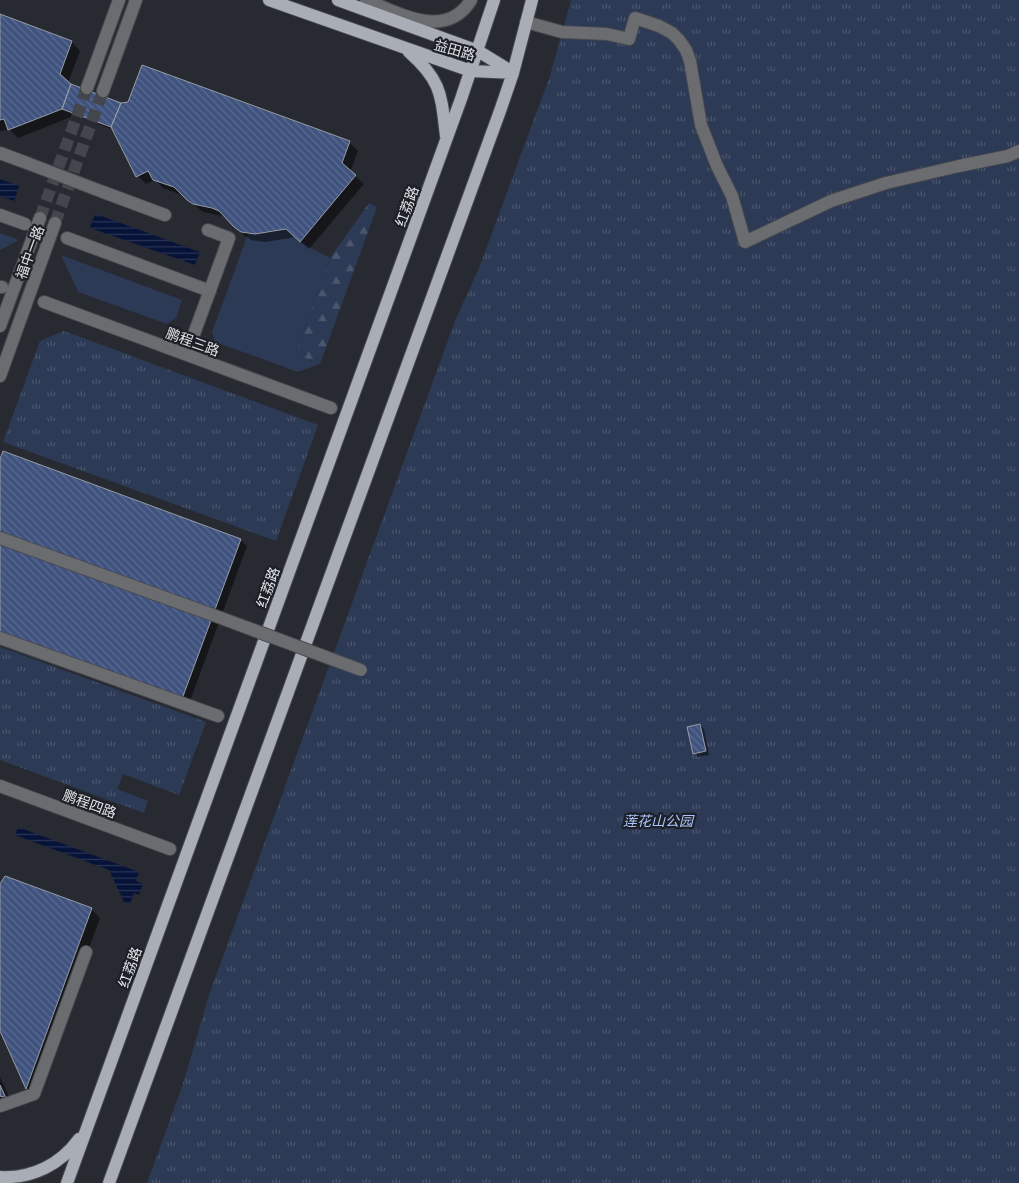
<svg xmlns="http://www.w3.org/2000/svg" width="1019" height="1183" font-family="Literata,'Noto Sans SC',serif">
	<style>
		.green { fill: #2d3a56 }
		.forest { fill: url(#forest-firs) }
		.park { fill: url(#park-tufts) }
		.water { fill: url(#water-rules) }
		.pier { fill: #272a31 }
		.shadow { fill: #0007 }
		.building { fill: url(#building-back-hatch); stroke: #979ca5 }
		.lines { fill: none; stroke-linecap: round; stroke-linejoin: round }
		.minor-tunnel { stroke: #43464c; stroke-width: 12; stroke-dasharray: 12 6; stroke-linecap: butt }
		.minor-casing { stroke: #45484e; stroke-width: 14 }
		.major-casing { stroke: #45484e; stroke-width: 14 }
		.minor { stroke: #6a6c6f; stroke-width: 12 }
		.major { stroke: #a9adb5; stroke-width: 12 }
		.minor-bridge-casing { stroke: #45484e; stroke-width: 14; stroke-linecap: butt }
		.minor-bridge { stroke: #6a6c6f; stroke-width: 12 }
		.labels { text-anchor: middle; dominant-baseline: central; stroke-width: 4.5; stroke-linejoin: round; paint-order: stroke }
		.street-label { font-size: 14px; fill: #e0e3e7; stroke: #1d2027 }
		.park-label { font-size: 14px; font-style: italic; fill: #abc5fe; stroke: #1d2027 }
	</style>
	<defs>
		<pattern id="forest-firs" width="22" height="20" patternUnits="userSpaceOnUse" patternTransform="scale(1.25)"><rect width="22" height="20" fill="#2d3a56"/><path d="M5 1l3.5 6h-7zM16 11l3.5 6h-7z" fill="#4b566e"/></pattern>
		<pattern id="park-tufts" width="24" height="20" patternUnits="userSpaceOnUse" patternTransform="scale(1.25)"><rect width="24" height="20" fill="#2d3a56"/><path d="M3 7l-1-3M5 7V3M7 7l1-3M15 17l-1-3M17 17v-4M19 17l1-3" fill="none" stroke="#4b566e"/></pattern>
		<pattern id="water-rules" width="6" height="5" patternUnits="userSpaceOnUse" patternTransform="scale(1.25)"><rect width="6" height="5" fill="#061238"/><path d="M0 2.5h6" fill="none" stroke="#2a3455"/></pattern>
		<pattern id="building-back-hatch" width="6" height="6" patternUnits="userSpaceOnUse" patternTransform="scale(1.25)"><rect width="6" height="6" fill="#40537f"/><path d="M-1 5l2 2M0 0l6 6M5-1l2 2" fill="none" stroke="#5b6c91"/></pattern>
	</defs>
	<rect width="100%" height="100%" fill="#272a31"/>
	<path class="green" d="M286 229 300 242 330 258 295 354 320 364 298 372 215 342 212 332 248 234 272 232Z
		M0 233 19 240 0 250Z
		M61 255 182 300 176 318 167 324 78 292Z"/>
	<path class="forest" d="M369 203 377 207 320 364 295 354 330 258Z"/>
	<path class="park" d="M571 0H1019V1183H147L182 1087 210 992 455 321 479 268 550 76Z
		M64 331 318 425 276 541 3 442 40 341Z
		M0 647 206 722 179 795 123 774 117 789 148 801 144 813 0 760Z"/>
	<path class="water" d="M0 179 200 252 195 265 0 196Z
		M18 827 139 872 136 881 143 884 139 895 134 893 130 904 124 902 109 870 15 835Z"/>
	<path class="pier" d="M20 184 96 212 89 229 14 201Z"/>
	<path class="shadow" d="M0 15 72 42 80 51 68 83 120 104 349 142 358 151 350 172 364 184 309 249 296 237 265 242 251 240 244 235 228 219 222 216 203 212 184 196 163 188 155 180 146 184 138 176 114 130 72 114 71 117 18 138 9 129 0 131Z
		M0 463 240 540 247 546 189 704Z
		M700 725 704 729 709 755 698 757 694 753Z
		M5 878 92 910 100 918 35 1096 27 1088 0 1028V886Z
		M0 1077 13 1105 0 1101Z"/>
	<path class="building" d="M0 14 72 41 60 74 71 84 62 109 8 130 4 119 0 120Z
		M142 65 350 141 342 163 356 175 300 242 286 229 255 234 241 232 234 227 219 211 212 208 193 204 187 200 174 187 153 180 148 171 136 177 111 127 121 103 128 102Z
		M71 84 121 103 111 127 62 109Z
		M3 451 241 539 182 699 0 632V459Z
		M700 724 706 751 693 754 687 727Z
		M5 876 92 908 26 1089 0 1031V884Z
		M0 1085 6 1098 0 1096Z"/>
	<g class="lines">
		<path class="minor-tunnel" d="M40 218 87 88
			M55 223 103 91"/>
		<defs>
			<path id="minor" d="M366 0C399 13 446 41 471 0
				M526 22 562 32 607 34 629 39 635 18 659 26 672 33 679 40 686 50 690 61 701 125 717 166 732 196 745 242 831 201 886 183 959 166 1008 156 1019 151
				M87 88 119 0
				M103 91 136 0
				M0 153 27 163
				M103 192 165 215
				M0 215 25 224
				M67 238 210 291
				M0 287H2
				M44 302 331 408
				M0 326 40 218
				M194 334 229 238 208 230
				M0 376 55 223
				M0 538 213 615
				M0 638 218 716
				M0 786 170 849
				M0 1106 34 1094 86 952"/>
			<path id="major" d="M269 0 471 71 513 73
				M338 0 478 51 511 71
				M409 52C442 81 441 95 446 136
				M0 1177C32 1179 61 1164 79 1139
				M67 1183 461 99 494 0
				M109 1183 500 111 513 73 532 0"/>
		</defs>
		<use href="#minor" class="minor-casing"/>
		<use href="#major" class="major-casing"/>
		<use href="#minor" class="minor"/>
		<use href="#major" class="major"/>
		<defs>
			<path id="minor-bridge" d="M27 163 103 192
				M213 615 361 670"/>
		</defs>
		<use href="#minor-bridge" class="minor-bridge-casing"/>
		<use href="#minor-bridge" class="minor-bridge"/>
	</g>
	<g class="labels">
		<g class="street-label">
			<text transform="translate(455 49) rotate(16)">益田路</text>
			<text transform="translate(406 206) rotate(-70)">红荔路</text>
			<text transform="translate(29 252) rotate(-70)">福中一路</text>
			<text transform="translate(193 341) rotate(20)">鹏程三路</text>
			<text transform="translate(267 587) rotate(-70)">红荔路</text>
			<text transform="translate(90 803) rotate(20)">鹏程四路</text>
			<text transform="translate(129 967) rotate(-70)">红荔路</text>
		</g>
		<g class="park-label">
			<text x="658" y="820">莲花山公园</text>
		</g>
	</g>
</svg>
